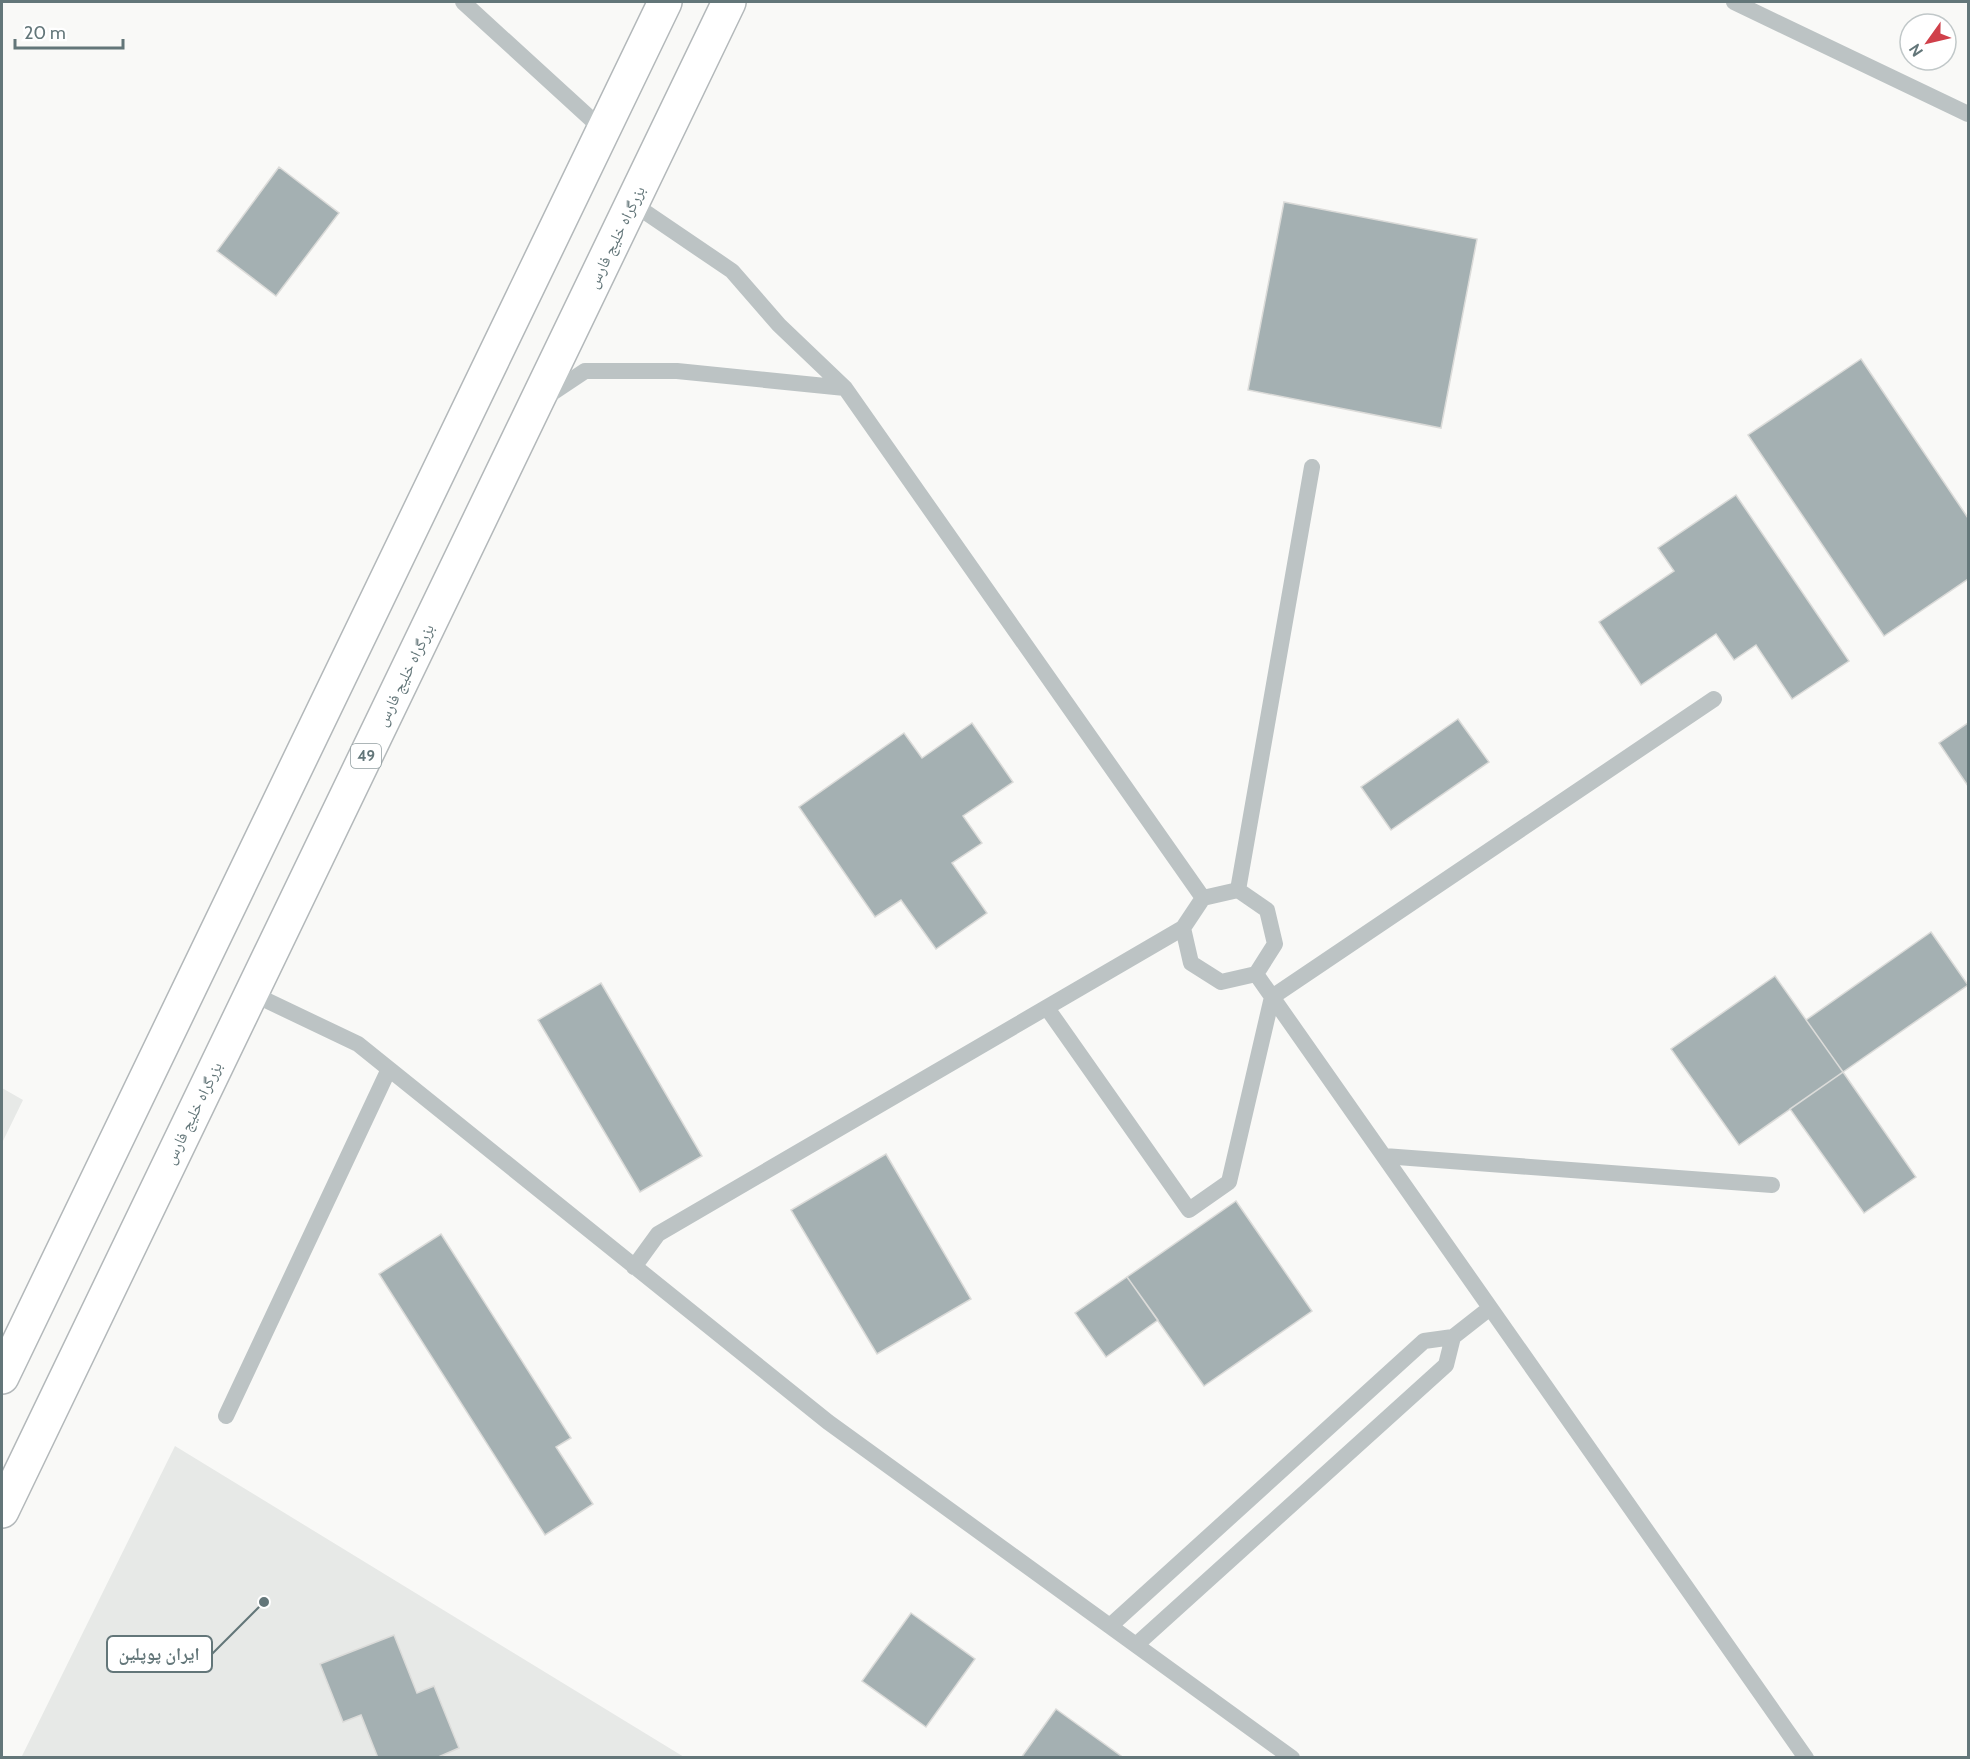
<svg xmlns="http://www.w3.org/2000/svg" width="1970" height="1759" font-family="Cabin,'Noto Naskh Arabic',sans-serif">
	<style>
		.built { fill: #e7e9e7 }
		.building { fill: #a4b0b2; stroke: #dbdbd9; stroke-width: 1.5 }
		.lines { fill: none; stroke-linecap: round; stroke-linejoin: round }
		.highway-casing { stroke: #b3b8ba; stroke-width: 36 }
		.lane { stroke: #bcc3c4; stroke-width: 16 }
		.highway { stroke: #fff; stroke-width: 33 }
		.labels { text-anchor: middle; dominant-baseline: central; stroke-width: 6; stroke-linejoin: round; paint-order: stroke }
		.shield { fill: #fff; stroke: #929fa1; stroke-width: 1.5 }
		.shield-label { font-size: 15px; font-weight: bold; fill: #637679 }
		.street-label { font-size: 16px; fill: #637679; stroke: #fff }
		.leader { fill: none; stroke: #637679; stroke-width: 2 }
		.callout-dot { fill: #637679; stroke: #fff; stroke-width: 2 }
		.callout { fill: #fff; stroke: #637679; stroke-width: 2 }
		.callout-label { font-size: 18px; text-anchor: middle; font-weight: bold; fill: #637679 }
	</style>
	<rect width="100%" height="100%" fill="#f9f9f7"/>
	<path class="built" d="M2 1088 23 1100 2 1143Z
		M175 1446 684 1757 21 1758Z"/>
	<path class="building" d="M279 167 339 213 276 296 217 251Z
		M1284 202 1477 239 1441 428 1248 390Z
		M1861 359 1968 518V579L1884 636 1748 435Z
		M1736 495 1849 661 1792 699 1756 645 1734 660 1716 634 1641 685 1599 622 1674 571 1658 548Z
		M1458 719 1489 762 1391 830 1361 787Z
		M972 723 1013 782 963 816 982 843 952 863 987 913 936 949 901 900 875 917 799 807 904 733 922 758Z
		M1968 723V786L1939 743Z
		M1931 932 1968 985 1843 1072 1806 1020Z
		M1775 976 1843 1072 1739 1145 1671 1049Z
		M601 983 702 1156 640 1192 538 1020Z
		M1843 1072 1916 1177 1864 1213 1790 1109Z
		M886 1154 971 1299 877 1354 791 1210Z
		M1236 1201 1312 1311 1204 1386 1127 1277Z
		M441 1234 571 1438 556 1447 593 1504 545 1535 379 1274Z
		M1127 1277 1158 1320 1106 1357 1075 1313Z
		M911 1613 975 1659 926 1727 862 1681Z
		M394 1635 417 1693 434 1686 459 1748 436 1758H378L361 1715 343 1722 320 1664Z
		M1056 1709 1121 1756 1120 1758H1021Z"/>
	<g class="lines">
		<defs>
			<path id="highway" d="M2 1377 665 2
				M2 1511 729 2"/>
		</defs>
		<use href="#highway" class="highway-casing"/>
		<path class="lane" d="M463 2 603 130
			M1734 2 1968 114
			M632 203 732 271 779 325 845 388 1203 898
			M543 399 585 371H677L845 388
			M1238 890 1312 467
			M1238 890 1267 910 1275 944 1256 974 1221 982 1191 963 1183 928 1203 898Z
			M1256 974 1806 1758
			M251 993 358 1044 828 1422 1292 1758
			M1047 1008 1189 1210 1229 1182 1272 997 1714 699
			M1384 1156 1772 1185
			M634 1267 658 1234 1183 928
			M226 1416 389 1069
			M1110 1626 1424 1341 1453 1337 1490 1308
			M1136 1645 1446 1365 1453 1337"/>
		<use href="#highway" class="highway"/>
	</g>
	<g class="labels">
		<rect class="shield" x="351" y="744" width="30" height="24" rx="4.5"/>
		<g class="shield-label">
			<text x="366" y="756">49</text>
		</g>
		<g class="street-label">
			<text transform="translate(616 237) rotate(-64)">بزرگراه خلیج فارس</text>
			<text transform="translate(405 675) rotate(-64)">بزرگراه خلیج فارس</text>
			<text transform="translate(193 1113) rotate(-64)">بزرگراه خلیج فارس</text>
		</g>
	</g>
	<path class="leader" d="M264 1602L212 1654"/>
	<circle class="callout-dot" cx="264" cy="1602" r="6"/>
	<rect class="callout" x="107" y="1636" width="105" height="36" rx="6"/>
	<g class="callout-label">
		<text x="159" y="1660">ایران پوپلین</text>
	</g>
	<rect width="1970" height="1759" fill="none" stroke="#637679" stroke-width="6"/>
	<g transform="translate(1928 42) rotate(236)"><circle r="28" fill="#ffffff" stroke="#c1c8c9" stroke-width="1.5"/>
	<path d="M0-4.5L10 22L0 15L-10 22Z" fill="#d0404a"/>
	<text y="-9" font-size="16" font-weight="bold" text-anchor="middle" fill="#637679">N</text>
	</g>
	<path d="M15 39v9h108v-9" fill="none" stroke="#637679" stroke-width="3"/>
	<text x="24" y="39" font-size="18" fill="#637679" stroke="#ffffff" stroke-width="4.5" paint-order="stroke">20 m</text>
</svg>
